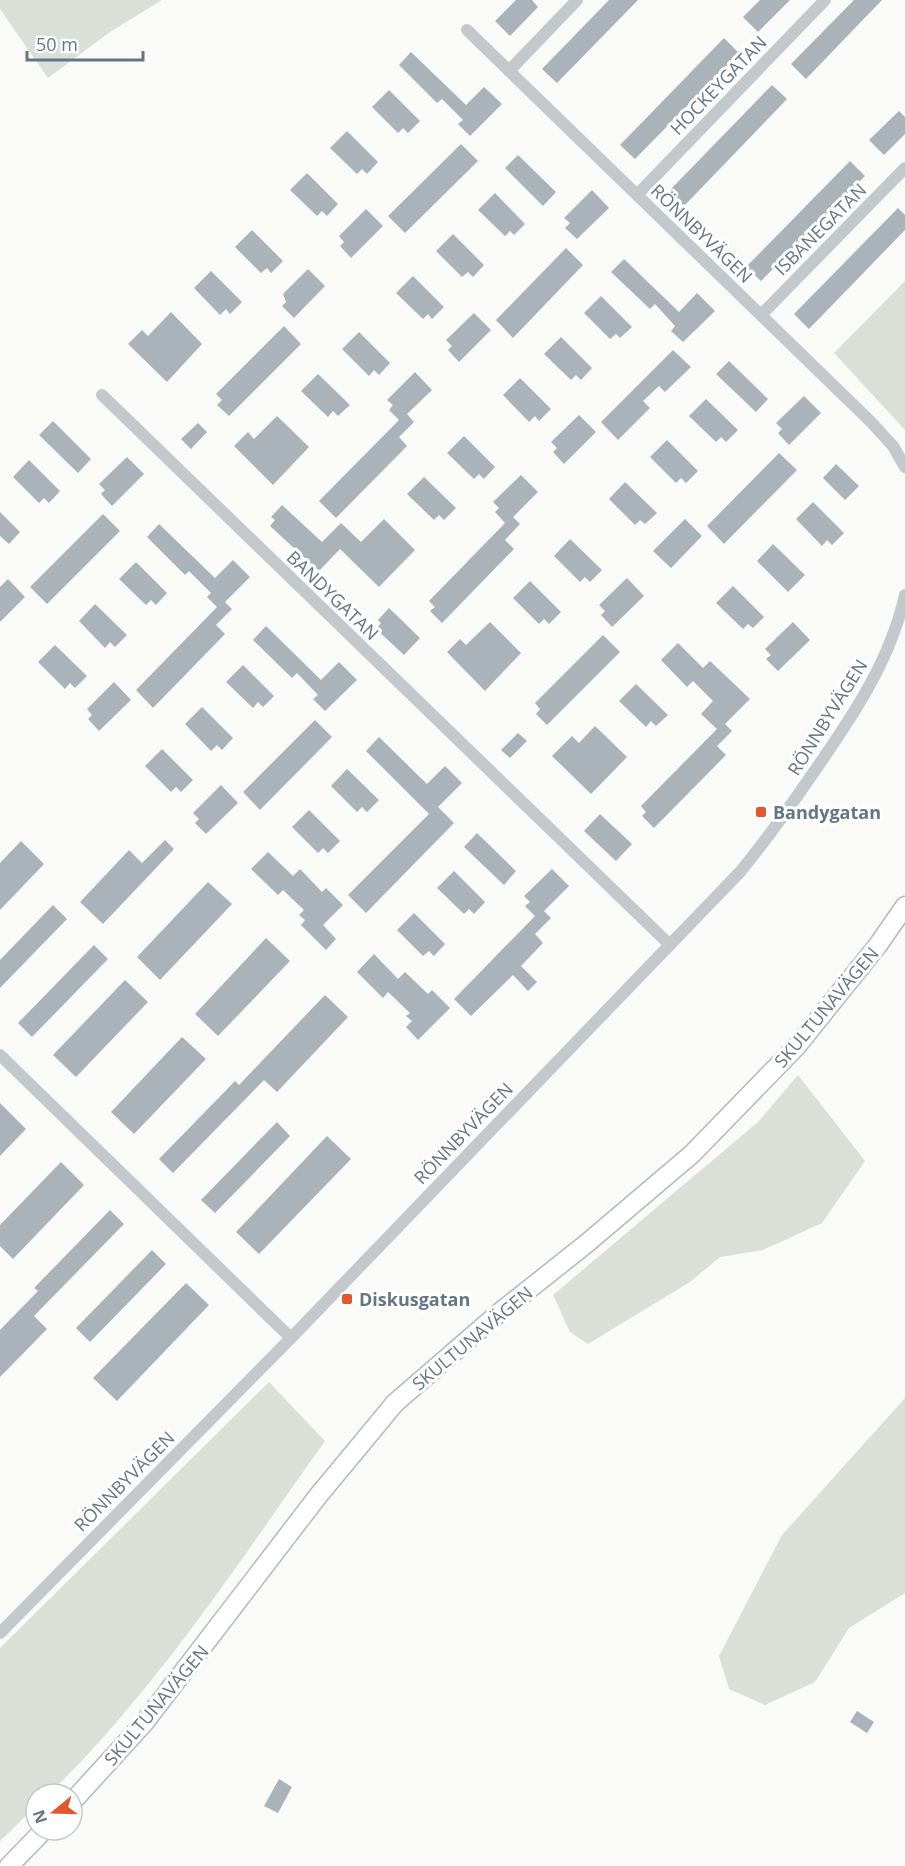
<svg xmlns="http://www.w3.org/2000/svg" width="905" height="1866" font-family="'Open Sans',sans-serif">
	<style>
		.green { fill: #dadfd7 }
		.building { fill: #aab3b9 }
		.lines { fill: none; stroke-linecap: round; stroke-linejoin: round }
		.secondary-casing { stroke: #b3babf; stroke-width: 21 }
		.street { stroke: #c3c8cc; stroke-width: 12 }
		.secondary { stroke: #fff; stroke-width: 18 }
		.poi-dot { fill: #e4572e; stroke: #fff; stroke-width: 2 }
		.labels { text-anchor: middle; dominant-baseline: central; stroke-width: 6; stroke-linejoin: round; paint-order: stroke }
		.street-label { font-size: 18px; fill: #657683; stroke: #fff }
		.poi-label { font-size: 18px; font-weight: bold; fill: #657683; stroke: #fff; text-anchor: start }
	</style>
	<rect width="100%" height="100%" fill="#fafaf8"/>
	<path class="green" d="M0 0H162L110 32 48 78 0 9Z
		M905 281V430L834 353Z
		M798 1075 865 1161 822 1223 763 1250 720 1257 690 1282 588 1344 570 1332 553 1295 758 1122Z
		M269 1382 325 1441C239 1562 156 1690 49 1794H36V1806L0 1841V1648Z
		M905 1398V1593L849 1628 815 1682 765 1705 729 1689 719 1656 782 1535Z"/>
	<path class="building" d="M516 0H532L538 7 510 36 495 21Z
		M609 0H638L557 83 542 69Z
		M760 0H790L758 32 743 17Z
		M854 0H882L806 79 791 64Z
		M724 38 739 53 635 159 620 145Z
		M411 52 466 105 484 87 502 104 470 136 458 124 463 120 442 99 437 103 399 65Z
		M772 85 787 99 684 206 669 191Z
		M389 90 420 121 408 133 403 128 398 133 372 107Z
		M899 111 905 117V134L884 155 869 140Z
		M347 131 378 162 367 174 362 169 357 174 330 148Z
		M461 144 478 161 405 233 388 216Z
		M518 155 556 192 543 206 505 168Z
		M850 161 865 176 761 281 746 267Z
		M307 173 338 204 327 216 322 211 317 216 290 190Z
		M592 190 609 208 577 239 565 228 570 223 564 218Z
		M495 193 525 224 514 235 510 231 505 236 478 210Z
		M898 208 905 215V230L809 329 794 314Z
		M366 209 383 226 351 258 340 246 344 242 339 236Z
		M252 230 283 261 271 273 267 268 261 273 235 247Z
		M453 234 484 265 473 277 468 272 462 277 436 251Z
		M566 248 583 265 513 338 496 320Z
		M624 259 679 312 697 293 715 311 683 342 671 331 675 326 655 304 650 309 611 272Z
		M308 269 325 286 294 318 282 306 286 302 283 294Z
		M211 271 242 302 230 314 226 309 220 315 194 288Z
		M413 276 444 307 432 319 428 314 423 319 396 293Z
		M601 296 632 327 620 338 616 334 610 339 584 313Z
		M171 312 202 344 167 382 128 344 142 330 148 336Z
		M474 313 491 330 459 362 448 350 452 346 446 340Z
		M284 326 301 344 229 416 217 405 222 400 216 394Z
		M359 332 390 363 379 375 374 370 369 376 342 349Z
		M561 337 592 368 581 380 576 375 571 380 544 354Z
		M673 350 691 367 665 392 659 386 643 401 650 408 618 440 601 422Z
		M729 361 768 399 756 412 716 374Z
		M415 372 432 390 407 414 414 422 399 437 407 446 336 518 319 501 399 420 389 410 393 405 387 400Z
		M318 374 350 405 338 416 333 411 328 417 301 391Z
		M520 378 551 409 539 421 535 416 529 422 503 395Z
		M804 396 821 413 789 445 778 433 782 429 776 423Z
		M706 399 738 430 726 442 721 437 716 442 689 416Z
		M579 415 596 432 564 464 553 452 557 448 551 442Z
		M277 416 309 447 273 485 234 446 248 432 254 439Z
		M53 421 91 459 78 473 39 435Z
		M198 423 207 432 191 449 181 439Z
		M464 436 495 467 484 479 479 474 474 479 447 453Z
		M667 440 698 471 686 483 681 478 676 483 650 457Z
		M779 453 797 470 724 544 707 526Z
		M127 457 144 474 112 506 101 494 105 490 99 484Z
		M29 460 60 491 49 503 44 498 39 503 13 477Z
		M836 464 859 486 845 500 823 478Z
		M521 475 538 492 513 517 520 524 505 540 514 549 442 623 430 611 435 607 429 601 505 523 495 512 499 508 493 502Z
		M424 477 456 508 444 520 439 515 434 520 407 494Z
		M625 482 657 513 645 524 640 520 635 525 609 499Z
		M813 502 844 533 832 545 827 540 822 546 796 519Z
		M282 505 322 542 341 523 361 542 384 519 415 550 379 587 340 549 319 571 270 526 275 520 271 517Z
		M0 512 20 532 9 544 0 536Z
		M103 514 120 531 47 604 30 587Z
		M685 519 702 536 671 568 653 551Z
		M159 524 215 578 233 560 250 577 225 602 232 609 216 625 225 634 153 708 136 690 217 607 207 597 211 593 189 571 185 575 147 537Z
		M570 539 602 570 590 582 585 577 580 582 554 556Z
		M773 544 805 575 788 592 757 561Z
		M136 562 167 593 156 605 151 600 146 605 119 579Z
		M627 578 644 596 612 627 601 615 605 611 599 605Z
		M8 579 25 597 0 622V587Z
		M530 581 561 612 549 624 544 619 539 624 513 598Z
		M733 586 764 617 753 628 748 624 743 629 716 603Z
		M95 604 127 635 115 647 110 642 105 648 79 621Z
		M389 608 420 638 404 655 376 629 381 623 378 620Z
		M490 622 521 653 485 691 447 652 460 639 466 645Z
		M793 622 810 640 778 671 766 659 771 655 765 649Z
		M266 626 321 680 339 662 357 680 325 711 313 699 318 695 297 673 292 678 253 640Z
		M603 635 620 652 547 725 536 714 540 709 535 703Z
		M678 643 703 668 710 661 750 699 725 724 732 731 717 746 726 755 654 828 642 816 646 812 641 806 717 729 701 714 713 701 693 681 687 687 661 660Z
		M55 645 87 676 75 688 70 683 65 689 38 662Z
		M243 665 274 696 263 707 258 702 253 708 226 682Z
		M114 682 131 700 99 731 88 719 92 715 87 709Z
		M636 684 668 715 656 726 651 721 646 727 619 701Z
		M202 707 233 738 222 750 217 745 211 751 185 724Z
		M315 720 332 737 260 810 243 792Z
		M595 726 627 757 591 794 552 756 572 736 579 743Z
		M518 733 527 741 510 758 501 750Z
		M379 737 427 784 445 766 462 783 438 807 454 823 366 913 348 895 429 814 366 751Z
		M162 749 193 780 181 792 176 787 171 792 145 766Z
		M347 769 379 800 367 812 362 807 357 812 331 786Z
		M221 785 238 803 206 834 195 823 199 819 193 813Z
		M309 810 340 841 328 853 323 848 318 853 292 827Z
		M600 814 632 844 616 861 584 831Z
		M477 833 516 871 504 885 464 847Z
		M165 840 174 849 103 924 80 902 129 850 142 863Z
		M21 841 44 864 0 910V863Z
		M268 852 293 876 300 869 322 892 326 888 343 905 323 925 336 939 326 950 301 925 305 920 299 915 304 910 283 890 278 895 251 869Z
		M552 869 569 886 544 911 551 918 535 934 543 943 521 966 537 982 528 991 513 975 471 1016 454 999 535 916 525 906 530 902 524 896Z
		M454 871 485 902 474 914 469 909 464 914 437 888Z
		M208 882 232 904 160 980 137 957Z
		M53 905 67 919 0 988V960Z
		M414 913 445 944 434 956 429 951 423 956 397 930Z
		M266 938 290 961 218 1036 195 1014Z
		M94 945 108 959 32 1037 18 1023Z
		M374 954 398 979 405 972 428 994 432 990 450 1008 418 1040 406 1027 412 1021 406 1016 410 1013 388 992 383 998 357 972Z
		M125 980 148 1002 76 1077 53 1055Z
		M325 995 348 1017 277 1092 264 1080 173 1173 159 1159 235 1081 239 1085Z
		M182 1037 206 1059 134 1134 111 1112Z
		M0 1103 26 1129 0 1156Z
		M277 1122 290 1136 215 1213 201 1200Z
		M327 1136 351 1159 259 1254 236 1232Z
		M61 1162 84 1185 13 1259 0 1246V1225Z
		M110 1210 124 1224 34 1316 47 1329 0 1377V1330L38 1291 34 1288Z
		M152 1250 166 1264 90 1342 76 1328Z
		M186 1283 209 1305 117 1401 93 1378Z
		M857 1711 874 1722 867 1733 850 1722Z
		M279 1779 292 1787 278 1813 264 1806Z"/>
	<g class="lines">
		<defs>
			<path id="secondary" d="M72 1802 144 1723 318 1496 395 1403 499 1313 586 1244 692 1154 796 1047 878 945 905 906
				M9 1866 44 1830"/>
		</defs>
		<use href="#secondary" class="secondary-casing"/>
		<path class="street" d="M467 30 870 421 893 446 905 467
			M509 71 577 0
			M637 195 825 0
			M761 315 905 168
			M102 395 670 945
			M0 1055 291 1338
			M0 1633 291 1338 740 872C767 839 792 804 816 769 854 714 890 661 905 595"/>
		<use href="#secondary" class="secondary"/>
	</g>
	<g class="poi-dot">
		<rect x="755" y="806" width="12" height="12" rx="3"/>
		<rect x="341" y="1293" width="12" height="12" rx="3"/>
	</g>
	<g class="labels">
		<g class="street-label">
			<text transform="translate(718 85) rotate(-46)">HOCKEYGATAN</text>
			<text transform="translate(820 229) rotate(-45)">ISBANEGATAN</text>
			<text transform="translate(702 233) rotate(44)">RÖNNBYVÄGEN</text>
			<text transform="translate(333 595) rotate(44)">BANDYGATAN</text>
			<text transform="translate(827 717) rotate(-58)">RÖNNBYVÄGEN</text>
			<text transform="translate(826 1007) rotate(-50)">SKULTUNAVÄGEN</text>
			<text transform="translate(463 1133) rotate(-46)">RÖNNBYVÄGEN</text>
			<text transform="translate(472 1338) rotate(-40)">SKULTUNAVÄGEN</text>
			<text transform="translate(124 1481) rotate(-45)">RÖNNBYVÄGEN</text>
			<text transform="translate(156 1705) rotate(-50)">SKULTUNAVÄGEN</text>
		</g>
		<g class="poi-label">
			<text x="773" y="812">Bandygatan</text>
			<text x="359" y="1299">Diskusgatan</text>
		</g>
	</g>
	<g transform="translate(54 1812) rotate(251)"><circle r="28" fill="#ffffff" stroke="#c1c8cd" stroke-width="1.5"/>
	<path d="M0-4.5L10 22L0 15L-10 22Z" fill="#e4572e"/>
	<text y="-9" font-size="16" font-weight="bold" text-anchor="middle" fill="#657683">N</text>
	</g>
	<path d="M27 51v9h116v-9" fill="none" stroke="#657683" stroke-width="3"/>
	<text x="36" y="51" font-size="18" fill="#657683" stroke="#ffffff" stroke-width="4.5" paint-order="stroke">50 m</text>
</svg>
